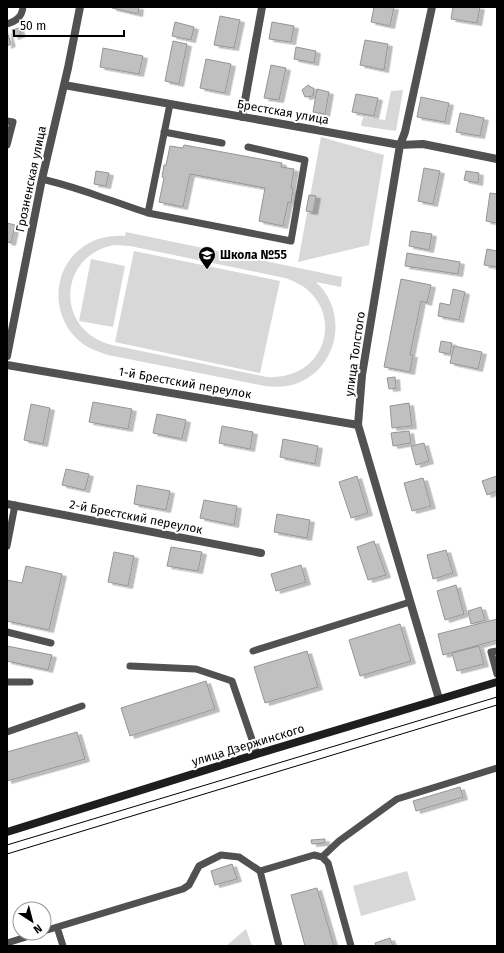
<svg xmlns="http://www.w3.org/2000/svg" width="504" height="953" font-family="'Fira Sans',sans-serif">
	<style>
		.green { fill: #d8d8d8; fill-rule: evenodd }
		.building { fill: #c0c0c0; stroke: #959595; filter: url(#shadow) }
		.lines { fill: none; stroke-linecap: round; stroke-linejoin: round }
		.lane { stroke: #515151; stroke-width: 7 }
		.street { stroke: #515151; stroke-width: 8 }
		.secondary { stroke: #1e1e1e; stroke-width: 8 }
		.tram { stroke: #000; stroke-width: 1 }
		.labels { text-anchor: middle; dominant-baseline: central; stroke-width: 4; stroke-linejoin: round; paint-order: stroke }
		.street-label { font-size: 12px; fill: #000; stroke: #fff }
		.poi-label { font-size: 12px; font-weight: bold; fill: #000; stroke: #fff; text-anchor: start }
	</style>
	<defs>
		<filter id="shadow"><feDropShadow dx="4.5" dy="2.5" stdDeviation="0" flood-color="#0004"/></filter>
	</defs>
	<rect width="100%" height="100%" fill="#fff"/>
	<path class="green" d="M403 90 396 131 361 126 363 117 385 120 391 91Z
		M321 137 384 155 369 245 298 262Z
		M126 232 342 277 341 287 316 282C350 313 338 372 292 385 283 387 274 387 265 386L108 355C99 352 90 349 83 344 52 322 50 274 79 250 92 239 108 235 125 236ZM114 245 130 246 285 278C348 297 333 381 267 377L112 345C55 331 57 256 114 245Z
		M134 251 280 281 260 373 115 342Z
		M91 259 125 266 113 327 79 321Z
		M407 871 416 900 361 916 353 886Z
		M246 929 252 946H226Z"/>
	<path class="building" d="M112 7H139L138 14 112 8Z
		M374 7H394L390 26 371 22Z
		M453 7H480L477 23 451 19Z
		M220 16 240 20 234 48 214 45Z
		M175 22 194 27 191 40 172 36Z
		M272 22 294 26 291 42 269 39Z
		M19 28 21 34 14 37 12 30Z
		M7 31 11 44 7 46Z
		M365 40 388 44 384 70 360 65Z
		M173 41 187 44 179 84 165 81Z
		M296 47 316 51 314 63 294 59Z
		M103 48 143 56 139 74 100 67Z
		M206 59 231 64 225 93 200 88Z
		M271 65 286 68 279 100 264 98Z
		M308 85 314 89 313 96 305 97 302 90Z
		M317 89 329 92 325 114 313 112Z
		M356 94 378 98 374 116 352 112Z
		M421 97 449 103 445 122 417 117Z
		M460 113 484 118 480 136 456 132Z
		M184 145 282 163 281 167 294 169 291 188 293 189 291 203 288 202 283 226 259 221 265 188 190 174 183 207 159 202 164 178 162 177 164 165H166L170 146 183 148Z
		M424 168 440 171 433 204 418 201Z
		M96 171 109 173 106 186 94 184Z
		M466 171 479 173 478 183 464 180Z
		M490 193 497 194V223L486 221Z
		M309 195 316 196 313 212 306 211Z
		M7 223 15 225 11 243 7 242Z
		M411 231 432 234 429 250 409 246Z
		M487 249 497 251V267L484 265Z
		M407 253 460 262 458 274 405 266Z
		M401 279 431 285 427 303 421 301 410 355H413L410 372 384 367Z
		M453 289 465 292 459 320 438 316 440 303 450 305Z
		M441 341 452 343 450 354 439 352Z
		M454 346 482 352 478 369 450 363Z
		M395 377 396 388 389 389 387 378Z
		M93 402 132 409 128 429 89 422Z
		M409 403 412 426 392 428 390 406Z
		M31 404 50 408 43 444 24 440Z
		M157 414 186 420 182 439 153 433Z
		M222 426 253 432 250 449 219 443Z
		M409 431 411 443 393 446 391 433Z
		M283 439 318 446 315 464 280 457Z
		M424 443 429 461 416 465 411 446Z
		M66 469 89 474 85 490 62 485Z
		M357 476 368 513 351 518 339 482Z
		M497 476V491L487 495 482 481Z
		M423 478 431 506 412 511 404 483Z
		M137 485 170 491 166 510 134 504Z
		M204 500 237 506 234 525 200 518Z
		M277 514 310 520 307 538 274 532Z
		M374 541 386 575 368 580 357 547Z
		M171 547 202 552 198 571 167 566Z
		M446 550 453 573 433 579 427 555Z
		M114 552 134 556 128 586 108 582Z
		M301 565 306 582 276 591 271 574Z
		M26 566 62 574 49 630 7 621V580L22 583Z
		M456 585 464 614 445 620 437 591Z
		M481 607 485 620 471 624 468 611Z
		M497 619V640L443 655 438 634Z
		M400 624 411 661 360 676 349 640Z
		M7 646 52 655 48 670 7 661Z
		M479 646 484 664 457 671 452 653Z
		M307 651 318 687 265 703 254 667Z
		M206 681 215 709 130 736 121 708Z
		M77 732 85 759 7 781V752Z
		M460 787 463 797 416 811 413 801Z
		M325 839V843L312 844 311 840Z
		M232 864 237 879 215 885 211 871Z
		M317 888 334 946H305L291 895Z
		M390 938 393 946H376L375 943Z"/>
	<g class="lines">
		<path class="lane" d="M7 24C16 21 22 17 23 7
			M170 104 148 213 291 241 305 160 248 147
			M7 121 13 122 7 145
			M164 132 222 143
			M42 179C62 184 82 190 101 197 117 202 132 208 148 213
			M7 546 15 505
			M7 632 51 643
			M253 651 410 602
			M497 651 491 652 497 674
			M130 666 196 669 232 681 257 754
			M7 682H30
			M7 732 82 706
			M322 857 339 841 397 799 497 768
			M57 927 63 946
			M44 931 183 889 189 885 199 866 221 855 239 857 260 871
			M7 943 39 933
			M279 946 260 871 314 855 322 857 328 863 351 946"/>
		<path class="street" d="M432 7 405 132 400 145 362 375 358 425 439 699
			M64 85 400 145 423 144 497 159
			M242 117 262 7
			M7 356 42 179 68 68 80 7
			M7 365 358 425
			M7 504 261 553"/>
		<path class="secondary" d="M7 832 257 754 497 682"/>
		<path class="tram" d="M7 845 497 697
			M7 854 497 705"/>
	</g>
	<defs>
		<symbol id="school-pin" viewBox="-11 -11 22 30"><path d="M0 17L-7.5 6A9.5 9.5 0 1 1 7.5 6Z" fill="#000" stroke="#fff"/><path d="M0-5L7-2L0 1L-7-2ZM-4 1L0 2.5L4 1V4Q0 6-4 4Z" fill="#fff"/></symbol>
	</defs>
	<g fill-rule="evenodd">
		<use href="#school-pin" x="197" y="245" width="20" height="27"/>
	</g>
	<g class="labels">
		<g class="street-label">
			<text transform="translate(283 112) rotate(10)">Брестская улица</text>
			<text transform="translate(31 179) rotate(-78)">Грозненская улица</text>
			<text transform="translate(355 354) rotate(-82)">улица Толстого</text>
			<text transform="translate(185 383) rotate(10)">1-й Брестский переулок</text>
			<text transform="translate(136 517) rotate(11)">2-й Брестский переулок</text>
			<text transform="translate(248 745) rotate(-17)">улица Дзержинского</text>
		</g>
		<g class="poi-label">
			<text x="220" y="255">Школа №55</text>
		</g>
	</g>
	<rect width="504" height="953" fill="none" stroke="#000000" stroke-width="16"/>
	<g transform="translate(32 921) rotate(144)"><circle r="19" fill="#ffffff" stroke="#999999"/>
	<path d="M0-3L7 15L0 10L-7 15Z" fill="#000000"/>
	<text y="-6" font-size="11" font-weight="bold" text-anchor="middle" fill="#000000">N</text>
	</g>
	<path d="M14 30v6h110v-6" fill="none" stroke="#000000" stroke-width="2"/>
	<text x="20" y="30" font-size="12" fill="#000000" stroke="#ffffff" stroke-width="3" paint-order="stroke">50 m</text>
</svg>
